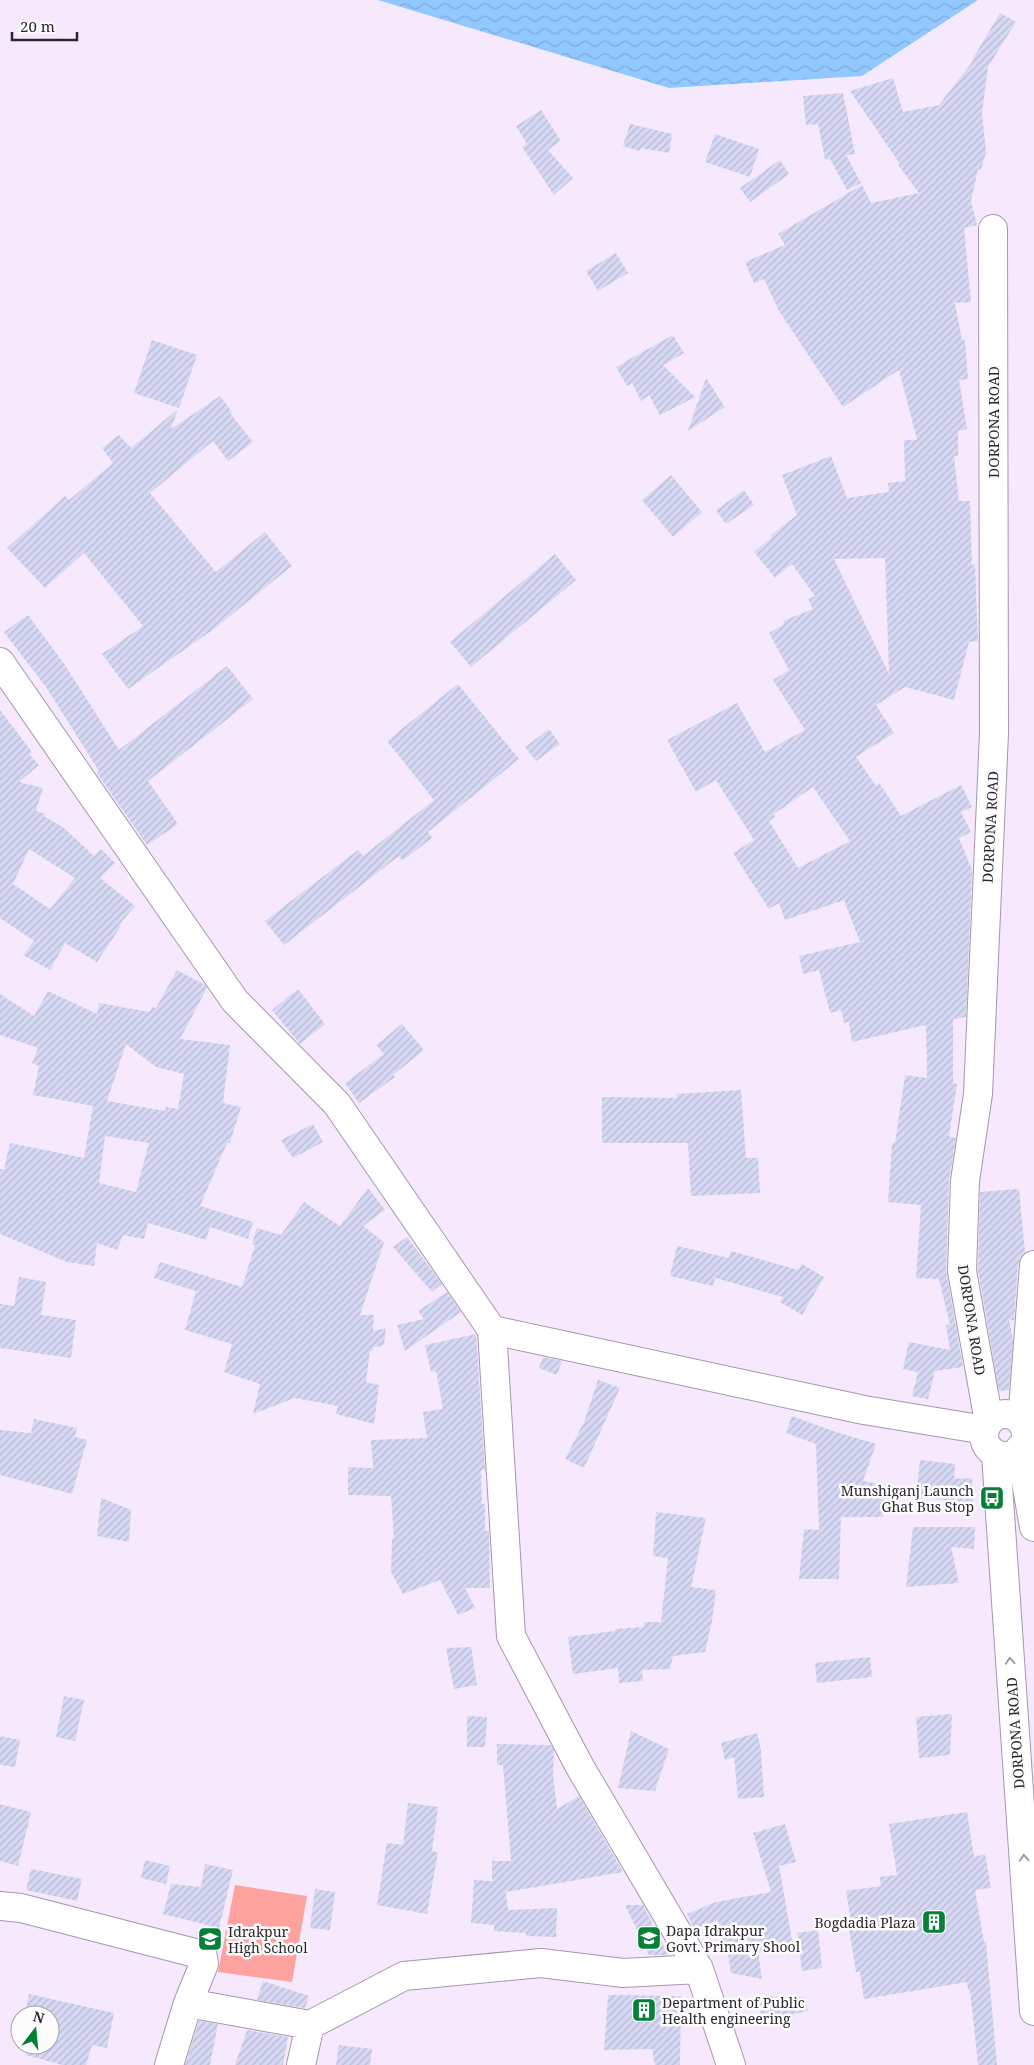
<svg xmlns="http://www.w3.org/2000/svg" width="1034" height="2065" font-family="'Noto Serif',serif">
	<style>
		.green { fill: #fea29f }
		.water { fill: url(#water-waves) }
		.building { fill: url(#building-hatch); fill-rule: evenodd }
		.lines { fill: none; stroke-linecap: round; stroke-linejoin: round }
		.minor-casing { stroke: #a796ae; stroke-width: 30 }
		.major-casing { stroke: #a796ae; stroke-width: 30 }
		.minor { stroke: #fff; stroke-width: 28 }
		.major { stroke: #fff; stroke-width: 28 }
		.oneway { stroke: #a09da1 }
		.labels { text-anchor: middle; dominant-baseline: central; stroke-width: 5; stroke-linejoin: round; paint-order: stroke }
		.street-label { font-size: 14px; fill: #2b252e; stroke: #fcfcfc }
		.poi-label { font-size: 14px; fill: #2b252e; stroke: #fcfcfc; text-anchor: start }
	</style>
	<defs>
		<pattern id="water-waves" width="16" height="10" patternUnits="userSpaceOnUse" patternTransform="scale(1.25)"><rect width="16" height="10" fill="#91c8ff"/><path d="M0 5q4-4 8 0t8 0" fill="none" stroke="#7dacdb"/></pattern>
		<pattern id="building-hatch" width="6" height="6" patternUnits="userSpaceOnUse" patternTransform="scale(1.25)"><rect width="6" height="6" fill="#d6d8f4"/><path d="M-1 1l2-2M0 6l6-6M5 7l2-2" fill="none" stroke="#b8b9d2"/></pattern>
	</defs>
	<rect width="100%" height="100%" fill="#f7e9fd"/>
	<path class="green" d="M235 1885 307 1896 292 1982 218 1972Z"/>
	<path class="water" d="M378 0H978L862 76 669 88Z"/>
	<path class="building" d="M1000 13 1016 22 988 67 982 113 986 152 981 170 978 169 971 201 977 225 964 228 971 302 955 303 962 340H965L968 379 959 380 967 429 958 431V456H954L959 501H970L972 565 975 564 978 641 969 642 954 700 905 687 876 705 894 733 856 757 876 786 880 784 901 816 961 785 972 807 961 812 971 832 959 838 972 870 966 1017 953 1019V1083L957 1084 949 1137 956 1138 949 1180 946 1270 963 1367 935 1371 928 1399 912 1396 918 1372 903 1369 909 1342 950 1350 946 1325H950L939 1279 916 1278 921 1205 888 1202 892 1143H895L905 1075 927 1078 926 1025 852 1042 849 1022 844 1023 841 1010 830 1013 819 970 803 974 799 956 860 942 844 900 785 920 779 903 769 909 733 853 754 840 716 780 696 792 667 740 737 703 765 752 805 730 773 680 789 670 769 633 784 624 783 621 813 609 808 599 815 596 792 564 775 578 754 552 772 537 771 535 797 515 782 475 831 456 847 498 889 492 888 483 905 481 904 440H917L899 370 843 407 779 311 764 279 754 283 745 262 785 245 778 234 862 185 871 203 919 193 898 165 900 164 850 91 893 78 903 112 939 105 973 61 972 60ZM885 558 889 674 834 559ZM813 787 850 841 798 868 769 821 775 817 774 814Z
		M843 93 855 154 846 155 861 183 847 190 830 159 825 160 818 124 806 125 803 96Z
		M541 110 561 141 548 150 573 178 554 195 522 147 527 144 516 126Z
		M630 124 672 134 669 153 641 148 640 151 623 146Z
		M715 134 759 149 750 177 705 162Z
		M780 160 789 174 750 202 740 188Z
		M616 253 628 273 598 291 586 271Z
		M673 335 684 353 663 365 695 397 660 415 649 395 641 401 632 383 627 386 616 367Z
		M152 340 197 355 179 408 134 393Z
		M706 378 725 407 688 431Z
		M220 396 232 412 230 413 253 442 228 461 213 441 150 493 216 572 265 532 292 566 214 629 128 689 102 654 143 626 84 553 45 588 7 548 65 496 69 500 113 463 102 448 119 435 131 448 178 409 171 429Z
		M671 475 702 512 673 537 642 500Z
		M744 490 754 505 726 524 716 510Z
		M555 554 576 580 471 667 450 642Z
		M28 615 65 665 119 750 227 666 253 699 148 781 178 824 147 845 97 773 99 771 46 687 4 632Z
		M458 684 519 759 428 832 432 838 402 861 399 856 284 945 265 921 358 850 363 856 434 800 387 741Z
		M0 710 32 752 29 754 39 765 19 782 43 788 36 811 45 814 44 816 64 828 94 856 101 849 115 863 100 878 135 906 119 925 121 926 97 962 65 943 50 970 23 955 34 941 0 918ZM29 849 75 878 50 909 13 884Z
		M549 729 560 744 536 761 525 747Z
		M177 970 205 985 207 988 180 1039 230 1045 223 1103 241 1107 230 1143H227L200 1206 253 1222 248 1239 210 1227 206 1240 148 1223 144 1239 123 1235 117 1250 97 1243 94 1266 67 1262 0 1234V1169H4L10 1143 84 1158 93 1106 33 1095 39 1066 32 1063 38 1048 0 1035V994L34 1016 48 991 97 1014 99 1003 150 1012 152 1007 156 1008ZM126 1044 156 1067 184 1074 178 1109 166 1107 165 1111 107 1101ZM105 1136 149 1143 136 1192 99 1183Z
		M298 989 325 1024 300 1044 272 1010Z
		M402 1024 424 1050 393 1075 395 1077 359 1103 345 1083 384 1054 376 1045Z
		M741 1090 746 1158H758L760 1193 691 1196 688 1143H602V1097L677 1098 676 1094Z
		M313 1124 323 1142 293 1158 281 1140Z
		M368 1188 385 1210 363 1226 384 1242 360 1315H374L373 1331 386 1328 384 1345 373 1348V1351H370L366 1382 379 1385 374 1424 336 1414 338 1406 295 1398 253 1414 260 1384 224 1372 232 1344 185 1330 196 1291 154 1278 160 1262 242 1287 255 1245 252 1244 257 1228 281 1235 304 1202 340 1226Z
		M1019 1189 1025 1253 1021 1257 1018 1264 1014 1320H1009L1013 1340 1009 1390 999 1391 978 1270 980 1192Z
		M407 1237 442 1284 432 1292 393 1247Z
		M677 1246 729 1258 731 1251 798 1270 802 1264 824 1277 802 1315 780 1302 783 1297 715 1278 713 1286 670 1276Z
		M19 1277 46 1282 41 1315 76 1320 71 1358 0 1348V1304L14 1306Z
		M447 1292 461 1312 405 1351 397 1325 424 1319 418 1311Z
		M476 1334 485 1470H481L482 1504H485V1531H489L490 1588H465L475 1608 458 1615 440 1580 403 1594 391 1572 392 1538H394L391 1496 348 1495V1467L373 1468 371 1440 427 1438 423 1412 443 1409 436 1371 431 1372 425 1345Z
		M543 1357 562 1361 557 1375 539 1368Z
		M598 1380 620 1388 584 1468 565 1459 584 1422Z
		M792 1416 833 1431 876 1444 863 1481 884 1485 883 1517H841L839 1579H799L804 1529 819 1530 816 1444 786 1433Z
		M34 1419 77 1428 75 1437 87 1440 72 1494 0 1475V1430L31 1433Z
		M920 1460 955 1464 954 1479 972 1478 973 1503 916 1497Z
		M101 1498 131 1510 129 1542 97 1536Z
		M656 1512 706 1518 691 1587 716 1590 712 1621 705 1652 673 1656 670 1669 642 1670 643 1681 619 1683 618 1668 573 1674 568 1637 615 1631V1629L644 1627V1622H661L668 1558 653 1556Z
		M913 1527H975L974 1549 951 1547 959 1583 906 1587Z
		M471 1647 477 1685 454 1689 446 1648Z
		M870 1657 872 1677 817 1683 815 1663Z
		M64 1696 84 1700 75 1741 56 1737Z
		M952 1714 950 1755 919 1758 916 1717Z
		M467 1716 487 1717 485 1747H467Z
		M631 1731 669 1749 655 1791 618 1788Z
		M757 1733 761 1750 764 1797 738 1799 734 1757 725 1760 721 1743Z
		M0 1736 20 1740 15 1767 0 1765Z
		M497 1744 551 1745 554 1750 553 1775 557 1809 579 1796 623 1872 506 1892 508 1910 557 1908 556 1937 526 1936V1933L494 1931V1925L471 1923 474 1880 492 1881V1861H511L503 1765H497Z
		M408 1803 438 1807 432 1851 438 1852 427 1914 377 1905 387 1843 403 1845Z
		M0 1804 31 1812 18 1866 0 1861Z
		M967 1812 974 1857 985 1854 991 1888 975 1890 984 1942H986L997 2065H978L970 1990H968L967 1982 864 1999 860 1972H856L848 1923 851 1922 846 1891 881 1886 880 1877 897 1875 889 1824Z
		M785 1824 796 1862 779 1866 793 1946 758 1952 762 1979 731 1973 727 1948H722L718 1920 694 1929 687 1914 716 1902 771 1892 753 1833Z
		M145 1860 170 1866 166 1884 141 1878Z
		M205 1864 233 1870 219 1928 163 1914 171 1884 201 1887Z
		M31 1869 82 1879 77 1901 26 1890Z
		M315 1889 335 1892 330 1930 310 1928Z
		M625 1905H643L668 1955H649Z
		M818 1930 822 1968 802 1971 797 1933Z
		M263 1981 309 1996 305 2008 257 2000Z
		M29 1994 114 2013 107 2048 92 2045 86 2065H62L26 2055 29 2045H50V2015H25Z
		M608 1995 681 1996 680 2065H655L652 2049 604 2050Z
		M758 1996 805 1997 808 2011 762 2021Z
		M199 2021 218 2024 210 2065H185Z
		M247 2030 288 2037 283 2065H235Z
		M339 2045 372 2049 370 2065H336Z"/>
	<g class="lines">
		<defs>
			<path id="minor" d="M492 1330 511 1636 580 1767 699 1969 731 2065
				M989 1422 962 1271 965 1181 978 1094 994 733 993 229
				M1022 1422 1034 1265
				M0 1906 21 1908 195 1953 203 1957 204 1964 188 2003 310 2025 404 1976 541 1963 623 1973 699 1969
				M169 2065 188 2003
				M301 2065 310 2025"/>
			<path id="major" d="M0 662 235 1001 337 1104 492 1330 864 1410 985 1430
				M984 1435a21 21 0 1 1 42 0a21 21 0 1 1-42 0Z
				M1020 1448 1034 1527
				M996 1455 1034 2011"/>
		</defs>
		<use href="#minor" class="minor-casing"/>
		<use href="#major" class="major-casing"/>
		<use href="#minor" class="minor"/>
		<use href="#major" class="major"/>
	</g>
	<defs><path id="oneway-chevron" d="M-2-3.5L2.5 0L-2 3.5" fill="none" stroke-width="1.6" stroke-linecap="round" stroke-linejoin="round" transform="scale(1.25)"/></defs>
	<g class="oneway">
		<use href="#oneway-chevron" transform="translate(1010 1661) rotate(-94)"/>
		<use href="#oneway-chevron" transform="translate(1024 1858) rotate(-94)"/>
	</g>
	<defs>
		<symbol id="bus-square" viewBox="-11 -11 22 22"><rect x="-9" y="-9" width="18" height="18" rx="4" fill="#067f37" stroke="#fcfcfc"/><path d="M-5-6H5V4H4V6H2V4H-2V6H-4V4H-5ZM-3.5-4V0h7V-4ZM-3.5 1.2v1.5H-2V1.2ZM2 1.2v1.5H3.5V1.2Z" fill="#fff"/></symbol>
		<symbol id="building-square" viewBox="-11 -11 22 22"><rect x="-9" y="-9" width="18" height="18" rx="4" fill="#067f37" stroke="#fcfcfc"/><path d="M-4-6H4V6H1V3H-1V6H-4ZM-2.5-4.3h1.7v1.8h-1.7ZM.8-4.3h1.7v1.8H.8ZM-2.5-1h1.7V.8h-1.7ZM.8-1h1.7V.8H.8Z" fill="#fff"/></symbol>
		<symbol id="school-square" viewBox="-11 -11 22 22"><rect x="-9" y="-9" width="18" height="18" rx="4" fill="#067f37" stroke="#fcfcfc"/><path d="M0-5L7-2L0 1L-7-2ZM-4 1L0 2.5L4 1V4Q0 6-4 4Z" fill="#fff"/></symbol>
	</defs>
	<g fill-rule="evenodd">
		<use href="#bus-square" x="978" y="1484" width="28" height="28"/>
		<use href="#building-square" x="920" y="1908" width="28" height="28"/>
		<use href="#school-square" x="635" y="1924" width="28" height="28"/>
		<use href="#school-square" x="196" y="1925" width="28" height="28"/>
		<use href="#building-square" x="630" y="1996" width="28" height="28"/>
	</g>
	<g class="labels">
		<g class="street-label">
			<text transform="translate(993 422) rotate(-90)">DORPONA ROAD</text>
			<text transform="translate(990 827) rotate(-87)">DORPONA ROAD</text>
			<text transform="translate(972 1320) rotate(81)">DORPONA ROAD</text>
			<text transform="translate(1015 1733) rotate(-94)">DORPONA ROAD</text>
		</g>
		<g class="poi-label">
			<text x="974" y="1490" text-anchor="end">Munshiganj Launch<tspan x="974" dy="16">Ghat Bus Stop</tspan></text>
			<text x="916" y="1922" text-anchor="end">Bogdadia Plaza</text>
			<text x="666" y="1930">Dapa Idrakpur<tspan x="666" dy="16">Govt. Primary Shool</tspan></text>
			<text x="228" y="1931">Idrakpur<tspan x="228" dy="16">High School</tspan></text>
			<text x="662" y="2002">Department of Public<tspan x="662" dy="16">Health engineering</tspan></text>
		</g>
	</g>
	<g transform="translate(35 2030) rotate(16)"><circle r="24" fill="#fcfcfc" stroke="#a8a6aa"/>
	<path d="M0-4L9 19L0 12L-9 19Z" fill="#067f37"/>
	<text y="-8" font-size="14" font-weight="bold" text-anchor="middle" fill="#2b252e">N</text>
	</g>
	<path d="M12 32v8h65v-8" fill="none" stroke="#2b252e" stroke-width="2.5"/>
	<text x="20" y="32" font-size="15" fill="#2b252e" stroke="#fcfcfc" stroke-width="4" paint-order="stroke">20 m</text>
</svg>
